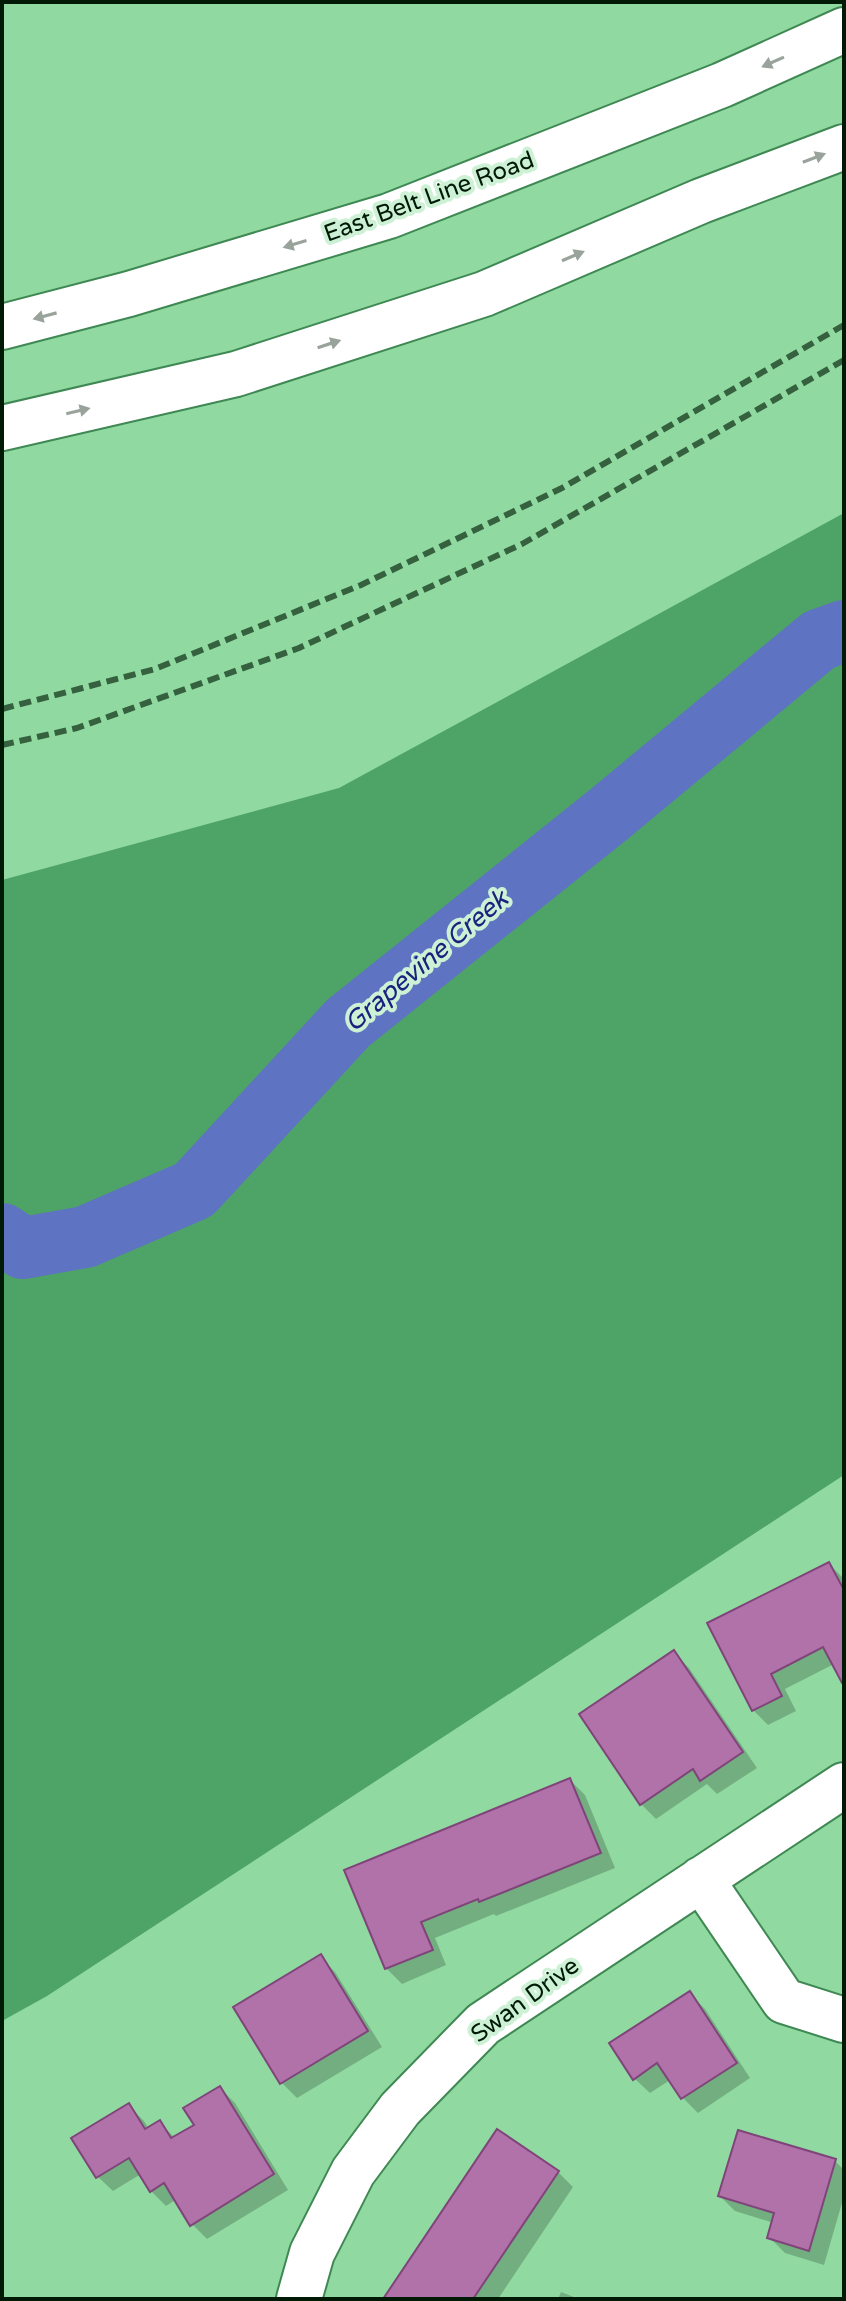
<svg xmlns="http://www.w3.org/2000/svg" width="846" height="2301" font-family="'Varela Round',sans-serif">
	<style>
		.forest { fill: #4ea466 }
		.shadow { fill: #0003 }
		.lines { fill: none; stroke-linecap: round; stroke-linejoin: round }
		.river { stroke: #5e73c2; stroke-width: 62 }
		.building { fill: #b172aa; stroke: #7f4479; stroke-width: 2 }
		.minor-casing { stroke: #3f8854; stroke-width: 48 }
		.major-casing { stroke: #3f8854; stroke-width: 48 }
		.minor { stroke: #fff; stroke-width: 44 }
		.major { stroke: #fff; stroke-width: 44 }
		.rail { stroke: #35613f; stroke-width: 6; stroke-dasharray: 12 6; stroke-linecap: butt }
		.oneway { fill: #99a39b }
		.labels { text-anchor: middle; dominant-baseline: central; stroke-width: 8; stroke-linejoin: round; paint-order: stroke }
		.street-label { font-size: 24px; fill: #001a06; stroke: #cdf1d4 }
		.water-label { font-size: 26px; font-style: italic; fill: #1a217e; stroke: #cdf1d4 }
	</style>
	<rect width="100%" height="100%" fill="#90daa1"/>
	<path class="forest" d="M844 513V1475L47 1996 2 2021V880L339 788Z"/>
	<path class="shadow" d="M829 1564 844 1579V1683L834 1664 785 1689 796 1711 768 1725 753 1710 710 1624Z
		M674 1653 689 1668 757 1768 717 1794 707 1784 656 1819 641 1804Z
		M570 1780 585 1795 615 1868 496 1916 494 1914 435 1938 446 1965 402 1984 386 1968 347 1871Z
		M320 1957 335 1972 382 2047 297 2098 282 2083 236 2008Z
		M690 1994 705 2009 750 2078 698 2113 683 2098 670 2080 650 2093 634 2078Z
		M220 2088 235 2103 288 2190 207 2239 192 2224 177 2199 166 2206 151 2191 141 2174 113 2191 97 2176 129 2106 144 2121 149 2129 160 2123 175 2138 196 2125Z
		M835 2161 844 2170V2196L824 2265 785 2253 769 2237 774 2223 735 2211 720 2196Z
		M558 2172 573 2187 498 2299H385Z
		M561 2292 579 2299H558Z"/>
	<g class="lines">
		<path class="river" d="M2 1234 23 1248 85 1237 194 1190 348 1023 608 815 819 640 844 631"/>
	</g>
	<path class="building" d="M829 1562 844 1590V1682L842 1683 823 1647 771 1674 782 1696 752 1711 707 1623Z
		M674 1650 743 1752 700 1781 693 1769 640 1805 579 1714Z
		M570 1778 601 1853 479 1902 478 1899 421 1922 433 1950 385 1969 344 1870Z
		M321 1954 368 2031 280 2084 233 2007Z
		M690 1991 737 2063 681 2099 657 2063 633 2080 609 2043Z
		M220 2086 274 2174 190 2226 164 2183 150 2192 129 2158 96 2178 71 2138 129 2103 145 2129 160 2120 171 2138 194 2125 183 2108Z
		M497 2129 559 2171 473 2299H383Z
		M738 2130 836 2159 809 2251 767 2238 774 2213 718 2196Z"/>
	<g class="lines">
		<defs>
			<path id="minor" d="M701 1879 784 2001 844 2020
				M299 2299 312 2253 353 2172 400 2109 483 2024 844 1785"/>
			<path id="major" d="M2 327 129 294 389 216 722 85 844 30
				M2 428 236 374 484 294 701 201 844 147"/>
		</defs>
		<use href="#minor" class="minor-casing"/>
		<use href="#major" class="major-casing"/>
		<use href="#minor" class="minor"/>
		<use href="#major" class="major"/>
		<path class="rail" d="M2 709 155 669 361 585 562 488 844 325
			M2 745 77 728 299 648 522 544 844 360"/>
	</g>
	<defs><path id="oneway-solid" d="M-6-.8H1V-3.2L6.5 0L1 3.2V.8H-6Z" transform="scale(2)"/></defs>
	<g class="oneway">
		<use href="#oneway-solid" transform="translate(773 62) rotate(156)"/>
		<use href="#oneway-solid" transform="translate(814 158) rotate(-21)"/>
		<use href="#oneway-solid" transform="translate(295 244) rotate(163)"/>
		<use href="#oneway-solid" transform="translate(573 256) rotate(-23)"/>
		<use href="#oneway-solid" transform="translate(45 316) rotate(165)"/>
		<use href="#oneway-solid" transform="translate(329 344) rotate(-18)"/>
		<use href="#oneway-solid" transform="translate(78 411) rotate(-13)"/>
	</g>
	<g class="labels">
		<g class="street-label">
			<text transform="translate(429 197) rotate(-20)">East Belt Line Road</text>
			<text transform="translate(525 2000) rotate(-36)">Swan Drive</text>
		</g>
		<g class="water-label">
			<text transform="translate(426 961) rotate(-40)">Grapevine Creek</text>
		</g>
	</g>
	<rect width="846" height="2301" fill="none" stroke="#001a06" stroke-width="8"/>
</svg>
